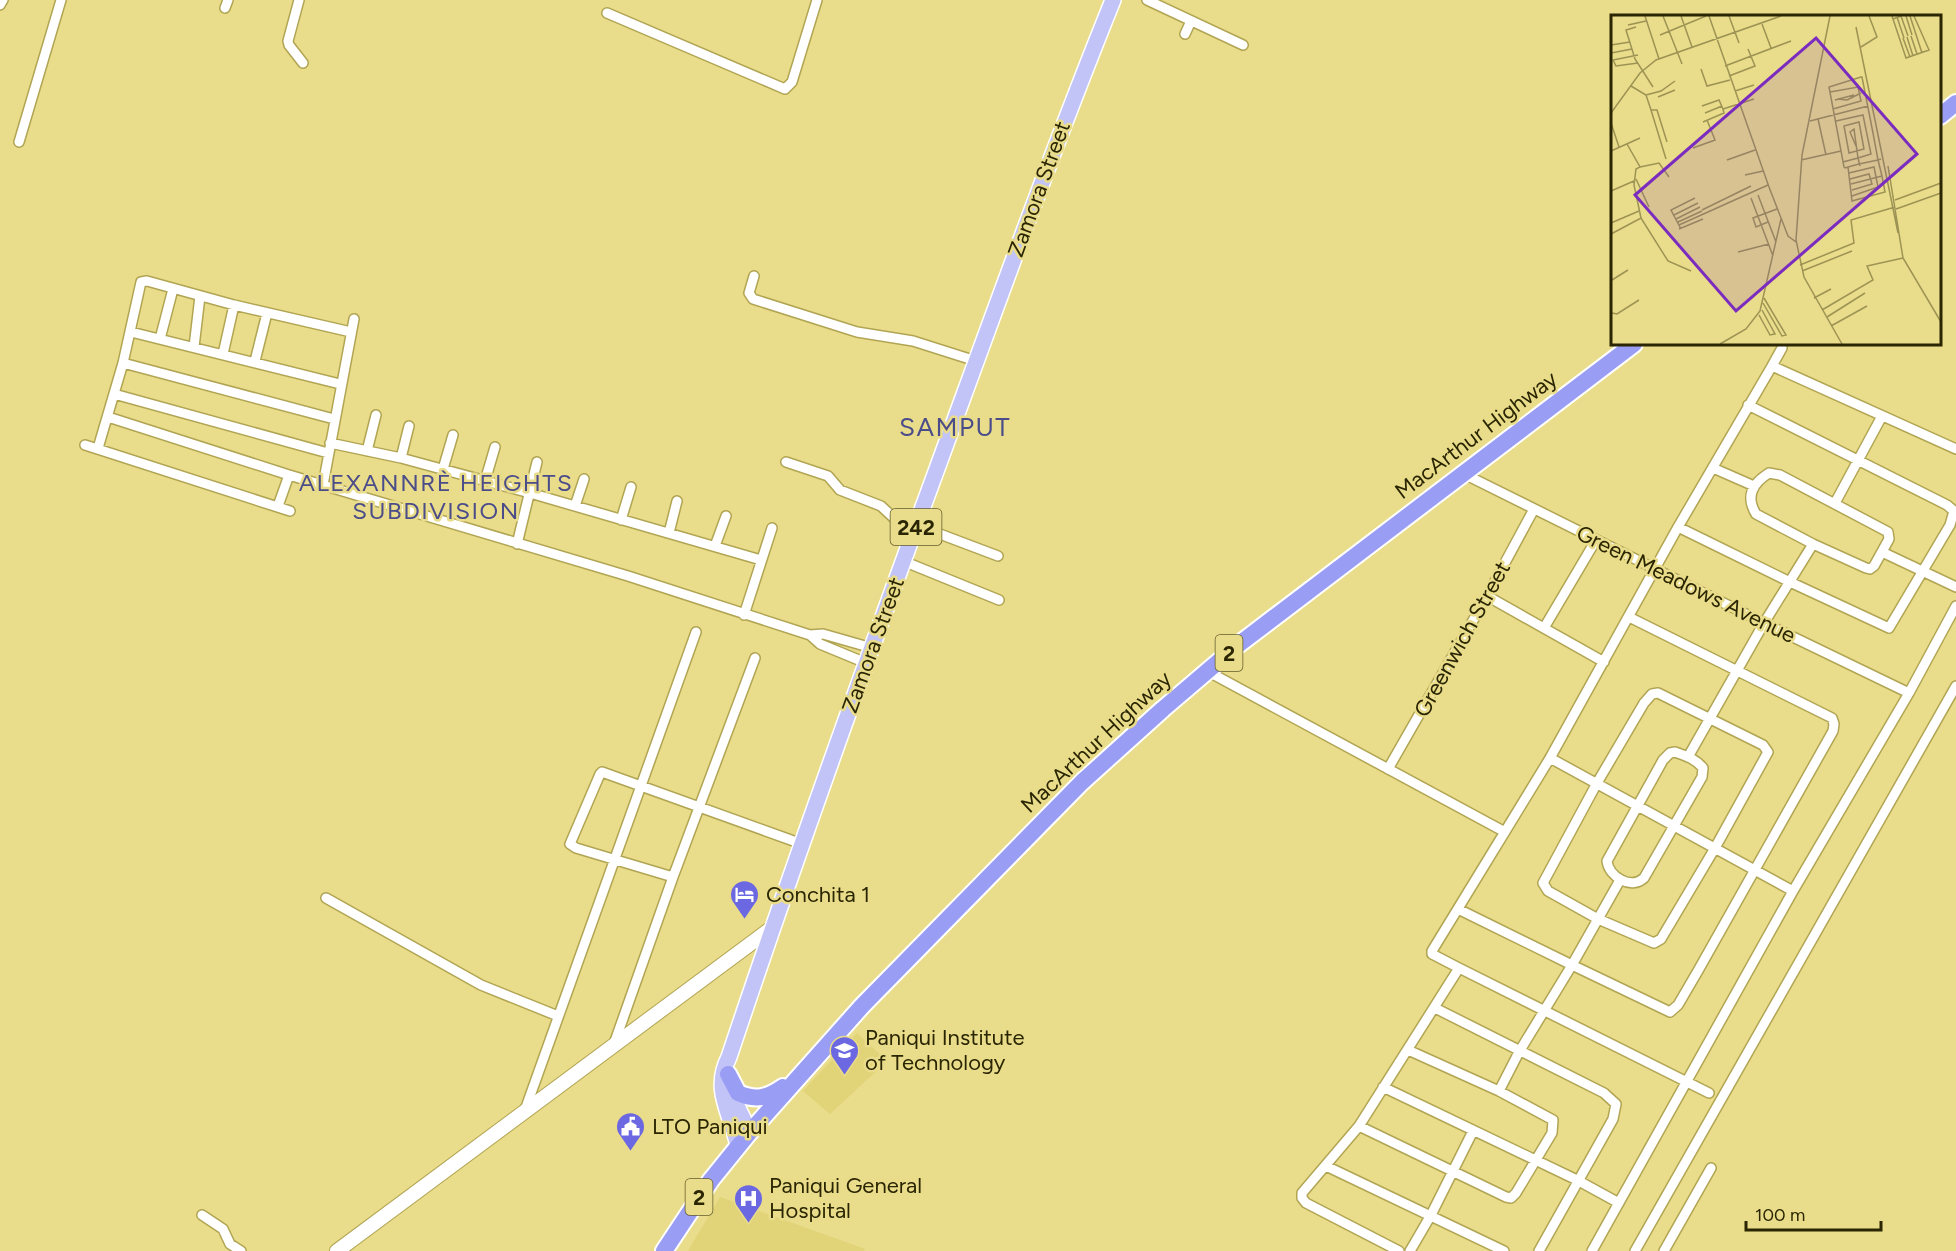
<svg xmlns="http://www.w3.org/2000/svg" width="1956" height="1251" font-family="Figtree,sans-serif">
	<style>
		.built { fill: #e1d378 }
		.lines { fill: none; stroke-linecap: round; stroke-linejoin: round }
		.street-casing { stroke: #b1a554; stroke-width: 12 }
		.secondary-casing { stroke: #b1a554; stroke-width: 16 }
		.primary-casing { stroke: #fff; stroke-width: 18 }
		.highway-casing { stroke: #fff; stroke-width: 20 }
		.street { stroke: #fff; stroke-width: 9 }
		.secondary { stroke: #fff; stroke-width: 14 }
		.primary { stroke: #c2c4f8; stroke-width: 15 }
		.highway { stroke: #999df4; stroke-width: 16 }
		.labels { text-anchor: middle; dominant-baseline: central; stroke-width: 5; stroke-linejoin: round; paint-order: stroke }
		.shield { fill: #e9dc8a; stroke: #635c2b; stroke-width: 1.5 }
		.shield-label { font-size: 21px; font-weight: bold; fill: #2a2502 }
		.street-label { font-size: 22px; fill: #2a2502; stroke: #e9dc8a }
		.poi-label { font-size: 22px; fill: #2a2502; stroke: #e9dc8a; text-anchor: start }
		.neighbourhood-label { font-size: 24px; letter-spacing: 1.5px; fill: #4b4c8a; stroke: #e9dc8a }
		.quarter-label { font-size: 26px; letter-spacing: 1.5px; fill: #4b4c8a; stroke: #e9dc8a }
		.inset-road { fill: none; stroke: #9d9354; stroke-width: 1.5 }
		.view { fill: #7b2cbf; fill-opacity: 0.15; stroke: #7b2cbf; stroke-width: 3 }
		.inset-edge { fill: none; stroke: #2a2502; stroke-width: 3 }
	</style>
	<rect width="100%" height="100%" fill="#e9dc8a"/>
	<path class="built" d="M857 1033 887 1061 830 1114 803 1091Z
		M720 1197 865 1249 864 1251H688Z"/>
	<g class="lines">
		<defs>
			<path id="street" d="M299 0 288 41 289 45 303 63
				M1147 0 1243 45
				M0 5 3 0
				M225 8 228 0
				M607 13 785 89 792 82 817 0
				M1185 34 1191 21
				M19 142 61 0
				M754 276 749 293 753 299 857 332 913 341 976 361
				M131 332 340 384
				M160 339 173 289
				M194 347 200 296
				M223 354 234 305
				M255 361 267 313
				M123 363 334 419
				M1772 366 1782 348
				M114 394 328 453
				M108 417 289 475 628 576 810 635 823 634 872 648
				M330 443 401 458 530 493 761 560
				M85 445 290 511
				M98 448 123 363 141 282 147 281 234 305 351 332
				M367 451 376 415
				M401 458 409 426
				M786 462 828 476 840 490 881 506 896 520 915 530
				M1713 468 1754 486
				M443 469 453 435
				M1769 473 1780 475 1888 532 1889 539 1874 566 1870 569 1866 568 1813 544 1756 514C1745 496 1753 483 1769 473Z
				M1464 474 1764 623 1909 693
				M485 481 495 447
				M323 485 354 319
				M1835 503 1882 416
				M278 506 289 475
				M575 506 584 479
				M621 520 631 487
				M916 525 998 556
				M1678 527 1790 582 1889 628 1950 525 1954 511 1947 505 1748 405
				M669 533 677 501
				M517 544 537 462
				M715 546 726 516
				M1882 552 1956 587
				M903 561 999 600
				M1487 596 1604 662
				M744 615 772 528
				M1544 628 1596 540
				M810 635 820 644 866 663
				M1207 671 1505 832
				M1658 693 1763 745 1768 752 1715 848 1661 939 1654 943 1598 919 1548 891 1543 883 1597 783 1644 703 1652 694Z
				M1675 752C1686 756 1696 759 1703 768L1702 777 1644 878C1631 890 1609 877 1607 861L1663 760 1670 753Z
				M1688 757 1764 623 1813 544
				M1550 758 1793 891
				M1388 769 1487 596 1534 509
				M673 877 576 848 570 844 600 774 602 772 802 844
				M1620 880 1572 965 1670 1012 1678 1005 1699 969 1833 731 1834 724 1832 718 1629 617
				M326 898 481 985 558 1016
				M1458 909 1572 965 1519 1052 1499 1091
				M1435 1008 1604 1093 1616 1104 1613 1119 1539 1251
				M614 1044 673 877 755 658
				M1383 1087 1577 1180 1619 1203
				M1709 1093 1459 968 1432 954V951L1550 758 1678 527 1772 366 1956 449
				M525 1110 696 632
				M1359 1126 1506 1197 1511 1198 1516 1193 1552 1133 1553 1120 1499 1091 1408 1050
				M1326 1166 1504 1251
				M202 1215 223 1229 230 1244 241 1251
				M1399 1251 1306 1203 1302 1198V1193L1359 1126 1459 968
				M1410 1251 1431 1215 1473 1131
				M1592 1251 1793 891 1909 693 1956 606
				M1635 1251 1956 686
				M1664 1251 1711 1168"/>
			<path id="secondary" d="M337 1251 773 927"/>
			<path id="primary" d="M729 1081C730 1098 744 1116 749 1133
				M738 1146C731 1113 712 1090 729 1057 795 859 866 662 938 466 995 310 1051 154 1113 0"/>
			<path id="highway" d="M1940 116 1956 103
				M728 1074 738 1093C756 1101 767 1098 783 1087
				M664 1251 711 1180 749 1133 862 1006 1082 782 1163 709 1238 645 1634 344"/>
		</defs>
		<use href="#street" class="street-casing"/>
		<use href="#secondary" class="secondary-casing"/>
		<use href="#primary" class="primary-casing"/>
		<use href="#highway" class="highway-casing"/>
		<use href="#street" class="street"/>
		<use href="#secondary" class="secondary"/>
		<use href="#primary" class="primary"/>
		<use href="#highway" class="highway"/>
	</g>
	<defs>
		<symbol id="hotel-pin" viewBox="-11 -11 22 30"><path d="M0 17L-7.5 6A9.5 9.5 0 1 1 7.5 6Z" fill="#6c68e2" stroke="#e9dc8a"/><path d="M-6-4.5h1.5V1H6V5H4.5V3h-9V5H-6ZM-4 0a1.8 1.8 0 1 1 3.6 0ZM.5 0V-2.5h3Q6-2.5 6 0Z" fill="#fff"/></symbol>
		<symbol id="school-pin" viewBox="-11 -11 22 30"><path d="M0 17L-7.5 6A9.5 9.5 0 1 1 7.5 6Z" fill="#6c68e2" stroke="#e9dc8a"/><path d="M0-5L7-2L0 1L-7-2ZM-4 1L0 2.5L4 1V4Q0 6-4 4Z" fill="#fff"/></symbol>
		<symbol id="civic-pin" viewBox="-11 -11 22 30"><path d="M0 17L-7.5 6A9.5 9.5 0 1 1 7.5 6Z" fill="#6c68e2" stroke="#e9dc8a"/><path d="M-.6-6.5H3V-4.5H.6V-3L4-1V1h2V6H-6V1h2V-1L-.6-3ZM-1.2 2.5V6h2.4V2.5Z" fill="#fff"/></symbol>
		<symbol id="hospital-pin" viewBox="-11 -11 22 30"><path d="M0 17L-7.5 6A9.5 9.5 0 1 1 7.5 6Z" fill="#6c68e2" stroke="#e9dc8a"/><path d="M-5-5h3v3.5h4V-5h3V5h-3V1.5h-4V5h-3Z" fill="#fff"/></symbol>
	</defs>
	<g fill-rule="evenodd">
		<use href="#hotel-pin" x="728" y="878" width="33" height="45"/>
		<use href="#school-pin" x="828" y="1034" width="33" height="45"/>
		<use href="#civic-pin" x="614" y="1110" width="33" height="45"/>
		<use href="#hospital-pin" x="732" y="1182" width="33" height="45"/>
	</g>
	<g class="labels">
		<g class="shield">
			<rect x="890.5" y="509" width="51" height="36" rx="4.5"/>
			<rect x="1215.5" y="635" width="27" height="36" rx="4.5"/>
			<rect x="685.5" y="1179" width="27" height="36" rx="4.5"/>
		</g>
		<g class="shield-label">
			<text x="916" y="527">242</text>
			<text x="1229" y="653">2</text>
			<text x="699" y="1197">2</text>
		</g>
		<g class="street-label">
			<text transform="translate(1039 189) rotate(-70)">Zamora Street</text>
			<text transform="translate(1476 435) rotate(-37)">MacArthur Highway</text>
			<text transform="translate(1686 584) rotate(26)">Green Meadows Avenue</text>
			<text transform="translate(1462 639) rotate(-61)">Greenwich Street</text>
			<text transform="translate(873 645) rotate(-70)">Zamora Street</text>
			<text transform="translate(1096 742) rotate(-43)">MacArthur Highway</text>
		</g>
		<g class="poi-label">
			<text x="766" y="894">Conchita 1</text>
			<text x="865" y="1037">Paniqui Institute<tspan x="865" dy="25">of Technology</tspan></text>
			<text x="652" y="1126">LTO Paniqui</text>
			<text x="769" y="1185">Paniqui General<tspan x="769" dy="25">Hospital</tspan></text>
		</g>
		<g class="neighbourhood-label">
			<text x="436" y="482">ALEXANNRÈ HEIGHTS<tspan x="436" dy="28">SUBDIVISION</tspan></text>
		</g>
		<g class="quarter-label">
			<text x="955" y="427">SAMPUT</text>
		</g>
	</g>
	<g transform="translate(1611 15)">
		<rect width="330" height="330" fill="#e9dc8a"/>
		<path class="inset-road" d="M34 1 48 44M52 1 71 49M70 1 81 32M98 1 158 172 177 221 185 227M118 1 128 28M219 1 191 140 185 225 193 262 231 329M281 1 295 43 318 35 303 1M295 1 301 20M299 1 311 38M286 2 293 23M282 4 290 1 297 21M151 9 160 33M17 10 35 6M25 12 15 15 24 44 42 72M245 12 287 218M49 20 95 1M300 21 306 39M296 22 302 41M292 23 299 42M0 30 19 27M250 32 266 22 258 1M0 38 21 34M27 48 5 51 2 45 27 40M114 51 180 26M90 54 96 71 119 65M118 61 144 51 137 34M20 71 35 80 40 95H46L56 127M124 76 143 70M219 77 247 72 250 86 222 94M35 80 50 76 64 66M47 82 64 75M226 84 236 85 250 78M224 85 243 80M91 91 108 85 112 94M40 95 55 144M0 98 29 58 45 45 170 1M94 98 111 91M207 104 215 140M199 106 257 91M225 106 252 100 260 139 247 143 243 114 239 117 245 131M92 107 113 98 112 94 143 84M248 107 253 134 238 138 233 111ZM0 108 8 132M16 129 29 152 25 154 23 170 30 203M82 133 104 125 96 105M0 136 29 123M116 145 144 135M190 145 230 136M232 147 247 143 249 151M277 151 292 243 330 307M29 152 48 148 58 162M237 152 241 186 274 177 271 161 267 145 262 118 251 62H250L218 72 233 152 234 153 237 152 248 149 267 145 270 144M238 158 263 152 267 172 241 181M134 160 152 156M25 164 38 192M239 164 258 159 261 169 241 175M240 169 271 161M0 176 23 166M147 180 165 227M140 183 162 241M284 185 330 168M285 194 330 178M91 195 140 171M63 200 87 188M65 204 89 192M67 207 91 196M157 207 145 212 142 203 166 194M0 208 28 196M68 210 157 170M68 214 92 204M70 214 60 195 84 183M0 219 30 203 57 246 80 256M127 237 158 229M189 250 243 228 240 205 284 192M191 256 241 236M0 263V299M1 265 17 255M203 283 220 274M152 288 171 321 175 320 153 283M211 295 262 265 256 251 292 243M1 298 6 299 28 285M148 300 159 320 164 319 151 295M216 302 254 278M220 311 256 291M109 329 135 314 149 296 170 204"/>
		<path class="view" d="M205 23 306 139 125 296 24 180Z"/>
		<rect width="330" height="330" class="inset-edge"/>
	</g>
	<path d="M1746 1221v9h135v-9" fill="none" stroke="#2a2502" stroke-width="3"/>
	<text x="1755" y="1221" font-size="18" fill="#2a2502" stroke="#e9dc8a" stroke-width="4.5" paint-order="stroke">100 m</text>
</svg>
